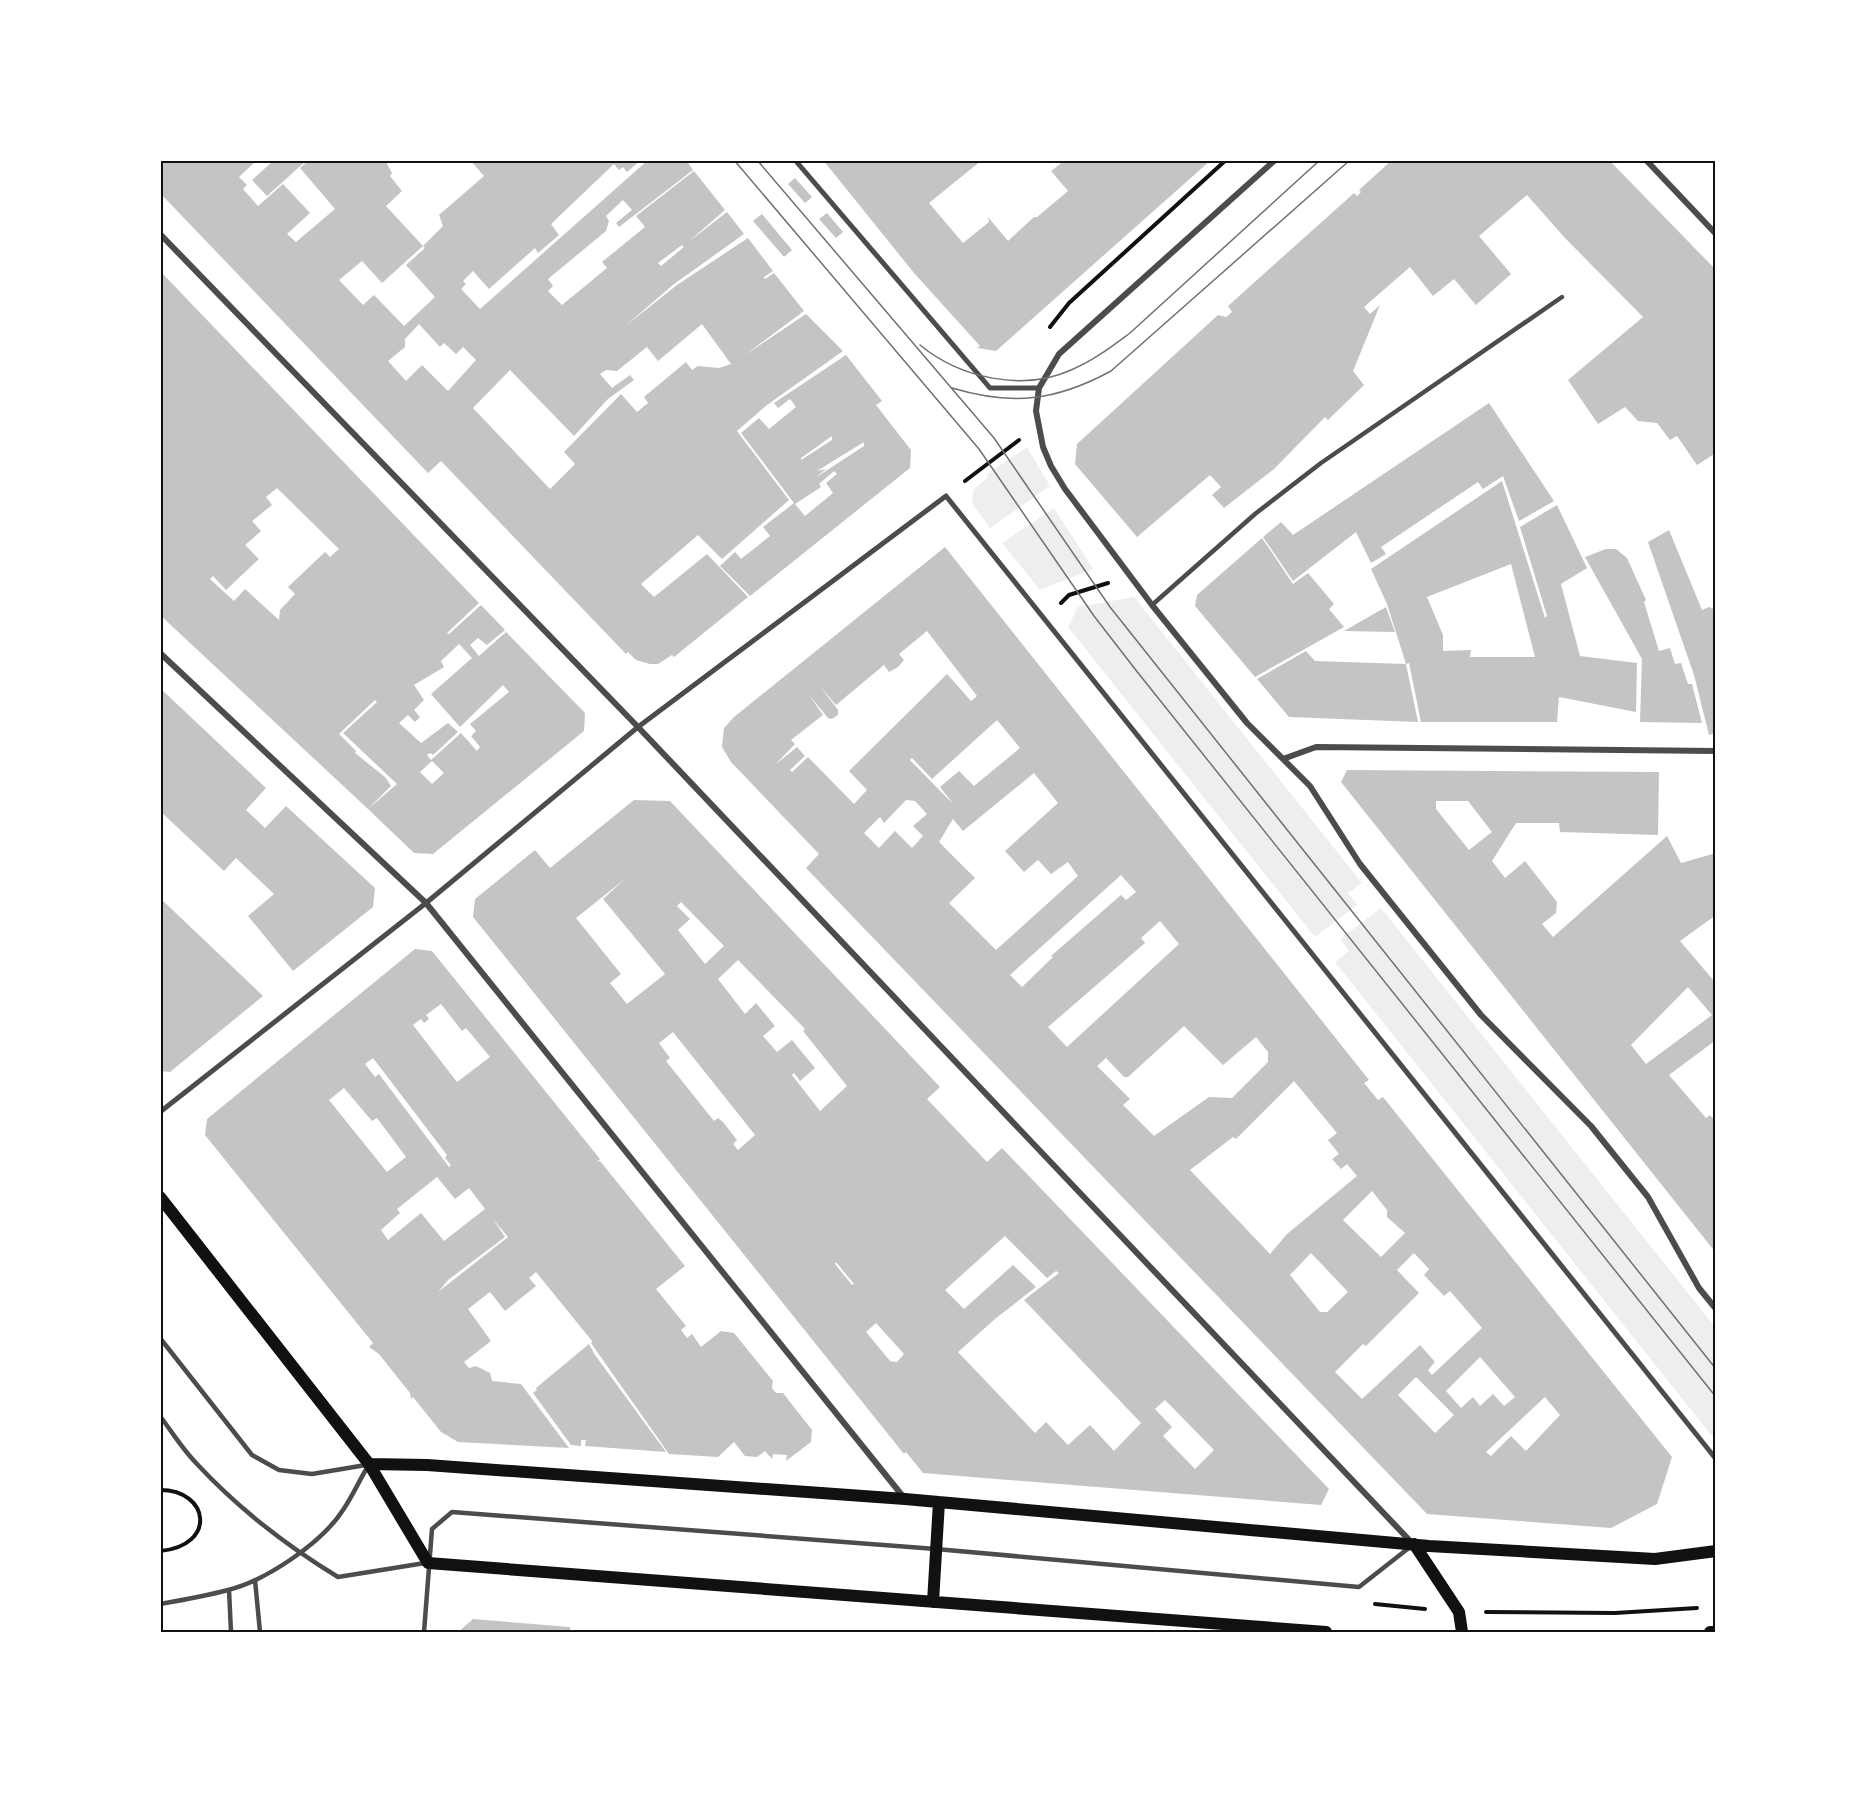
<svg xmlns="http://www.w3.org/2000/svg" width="1876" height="1793" font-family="'Noto Sans',sans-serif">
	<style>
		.green { fill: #eee }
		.building { fill: #c4c4c4; fill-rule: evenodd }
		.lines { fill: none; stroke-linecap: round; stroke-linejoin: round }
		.path { stroke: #111; stroke-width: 4 }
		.service { stroke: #4c4c4c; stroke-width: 4.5 }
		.pedestrian { stroke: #4c4c4c; stroke-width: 5 }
		.minor { stroke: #4c4c4c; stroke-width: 6 }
		.secondary { stroke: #111; stroke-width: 12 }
		.tram { stroke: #707070; stroke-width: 1.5 }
		.neatline { fill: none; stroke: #111; stroke-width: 2 }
	</style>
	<rect width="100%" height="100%" fill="#fff"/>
	<path class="green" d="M1027 447 1050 486 990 528 972 503 973 490 988 477 987 474Z
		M1054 508 1093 569 1040 590 1002 543Z
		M1134 597 1362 883 1348 893 1357 905 1315 937 1068 627 1078 607Z
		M1381 908 1715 1327V1440L1335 962 1349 951 1340 939Z"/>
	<path class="building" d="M160 160H257L239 177 247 185 243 189 258 206 283 184 310 213 287 234 296 242 335 209 300 168 309 160H385L392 173 390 176 402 191 386 206 423 246 382 283 362 261 339 280 363 305 374 295 404 326 435 297 406 265 425 248 423 246 443 226 439 215 484 176 470 160H641L627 172 623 167 619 170 614 164 551 224 559 235 538 253 535 248 489 289 473 271 463 281 466 284 461 289 480 309 648 160H686L693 170 619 227 616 223 632 210 623 200 606 216 609 221 606 231 548 279 553 286 548 291 562 305 607 268 602 262 645 227 636 216 694 171 725 210 687 243 727 212 744 234 674 284 623 328 677 285 748 238 773 271 764 277 765 279 774 273 804 311 745 355 806 314 843 351 767 405 737 431 789 500 722 559 698 535 641 584 654 597 707 554 748 597 674 657 672 655 658 664H650L636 660 628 652 626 654 441 461 428 473 160 193ZM682 245 684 247 661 266 658 263ZM419 324 440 347 444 343 456 354 463 347 476 360 448 391 422 365 406 381 388 361 405 347V339ZM702 324 731 364 719 368 698 366 692 370 686 362 644 397 648 403 637 412 621 394 564 452 575 464 550 489 473 408 510 370 574 436 608 399 634 380 630 375 612 388 600 374 606 370 617 371 647 347 658 361Z
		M274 160H307L267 196 252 180Z
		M823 160H982L929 203 963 243 989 222 988 217 1008 241 1034 217H1037L1068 191 1051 171 1065 160H1211L996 351 977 348 980 346 914 273Z
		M1392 160H1609L1716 270V453L1697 465 1677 436 1670 440 1657 423 1638 421 1625 407 1598 424 1568 380 1643 317 1565 238 1527 195 1479 236 1511 274 1476 305 1454 279 1433 296 1410 267 1364 307 1370 314 1380 305 1353 371 1364 385 1328 420 1325 417 1274 469 1224 508 1212 495 1221 487 1210 475 1137 537 1075 464 1077 444 1218 315 1226 317 1232 312 1228 306 1354 193 1357 196 1361 192 1359 190Z
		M795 178 812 197 805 203 788 184Z
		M827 213 843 232 836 238 819 219Z
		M762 214 792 250 784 257 753 221Z
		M160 271 479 603 447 633 449 634 481 605 505 630 487 645 478 638 470 645 479 656 506 632 585 713 584 731 433 854 414 853 368 809 397 784 343 733 377 702 375 700 339 734 356 751 355 753 385 777 391 786 368 809 160 615ZM277 488 339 549 330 557 325 552 288 587 295 594 280 610 279 620 245 589 234 601 210 579 213 576 226 590 259 559 245 545 261 531 252 521 272 505 266 497ZM459 644 472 658 431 694 460 727 503 685 509 692 470 724 476 731 471 736 480 747 477 751 461 733 431 760 427 755 430 753 433 755 458 732 448 723 421 743 399 723 408 715 415 722 420 717 414 710 424 700 414 685 444 667 441 661ZM432 761 444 773 432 784 420 772Z
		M846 355 882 401 876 405 911 450 910 468 750 596 720 566 735 552 741 559 770 536 763 527 794 503 741 433 759 418 769 429 796 407 790 399 778 408 774 403ZM832 436V440L801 460V458ZM864 442V446L815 478 826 469 817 471ZM834 471 837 474 826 483 833 493 805 516 795 504 821 487 819 484Z
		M1489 403 1554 501 1519 521 1503 476 1483 489 1478 482 1381 547 1386 554 1371 563 1356 532 1293 581 1263 537 1281 522 1293 535Z
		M1502 481 1545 618 1547 616 1520 527 1557 505 1587 568 1561 584 1580 656 1637 663 1636 712 1559 697 1557 722H1421L1409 663 1406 664 1387 604 1371 569ZM1511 564 1535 657H1470L1471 650 1443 651V635L1427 597Z
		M1669 530 1702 610 1709 607 1716 610V733L1709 735 1694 675 1648 542Z
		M1262 538 1293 584 1308 573 1334 604 1329 609 1344 627 1255 677 1195 606 1197 595Z
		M945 547 1369 1080 1364 1083 1378 1100 1383 1097 1672 1457 1657 1504 1611 1528 1427 1514 806 868 819 854 731 762 722 747 724 728 734 717ZM927 631 977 696 971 701 947 674 849 771 867 790 854 804 808 757 792 772 790 770 805 756 797 747 775 765 795 744 791 740 823 715 809 695 828 718 832 719 838 715V710L820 686 836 705 884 665 889 672 898 667 904 660 899 654ZM997 720 1020 748 974 786 959 771 940 787 954 805 910 760 912 758 932 779ZM1034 773 1058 803 1005 851 1024 872 1038 860 1051 874 1068 862 1078 876 996 950 949 903 975 878 939 842 953 819 963 831ZM906 800 915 801 927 814 913 826 923 836 912 848 895 831 879 848 864 833 880 817 884 823ZM1121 875 1136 892 1126 900 1121 895 1051 956 1053 957 1022 987 1010 975ZM1160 921 1179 944 1067 1047 1048 1027 1145 943 1141 938ZM1184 1026 1223 1065 1256 1037 1268 1052V1062L1232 1098 1209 1097 1154 1136 1123 1105 1130 1099 1097 1066 1106 1058 1124 1077H1128ZM1294 1081 1337 1133 1328 1140 1339 1154 1332 1159 1341 1169 1347 1164 1357 1176 1287 1234 1270 1254 1190 1170 1233 1137 1236 1139ZM1372 1191 1387 1210V1217L1405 1233 1381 1257 1343 1220ZM1311 1253 1348 1292 1327 1312H1320L1290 1275ZM1414 1253 1429 1269 1424 1275 1444 1296 1450 1291 1482 1328 1432 1375 1428 1370 1435 1362 1420 1345 1362 1399 1335 1372 1363 1344 1366 1346 1419 1293 1397 1270ZM1480 1357 1515 1397 1504 1406 1493 1394 1480 1406 1473 1397 1461 1408 1446 1391ZM1416 1377 1454 1415 1435 1433 1398 1395ZM1545 1397 1560 1415 1526 1451 1511 1436 1491 1456 1486 1452Z
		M1606 549H1616L1627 558 1646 600 1644 602 1659 651 1670 648 1675 664 1681 663 1688 684H1692L1702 723 1640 722 1642 659 1585 557Z
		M1386 607 1395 632 1344 631Z
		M1306 651 1315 661 1406 664 1418 722 1289 717 1257 679Z
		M160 688 266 788 246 810 265 828 286 806 375 888 373 907 293 971 248 916 274 894 236 858 224 871 160 811Z
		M1347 770 1659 772 1658 835 1560 832 1559 823H1516L1492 861 1505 878 1525 861 1557 902 1556 913 1542 924 1553 937 1667 836 1681 863 1716 853V915L1680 941 1714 981 1716 980V1040L1669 1075 1706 1118 1710 1115 1716 1122V1253L1341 782ZM1436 801H1468L1492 832 1469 850 1436 809ZM1688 987 1712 1015 1646 1064 1631 1045Z
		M634 800 670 801 940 1087 927 1099 987 1162 1002 1148 1329 1489 1321 1505 923 1473 906 1452 904 1454 473 917 475 899 535 850 550 868ZM625 879 603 899 665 974 627 1004 610 983 621 974 576 918ZM681 902 724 946 705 964 678 930 690 919 677 906ZM738 960 805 1029 803 1031 847 1086 820 1111 792 1075 794 1073 800 1081 815 1068 792 1040 777 1052 763 1036 775 1026 756 1003 745 1014 718 979ZM673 1032 755 1135 738 1150 733 1144 737 1140 723 1122 718 1118 714 1121 666 1061 670 1058 659 1043ZM1005 1236 1047 1278 1056 1271 1059 1273 1024 1300 1141 1423 1114 1451 1090 1425 1068 1445 1046 1422 1035 1433 958 1352 995 1319 1036 1287 1013 1265 964 1309 945 1290ZM836 1262 854 1284 852 1285 835 1264ZM876 1323 904 1354 897 1362 890 1361 866 1332ZM1165 1400 1214 1450 1195 1469 1163 1436 1172 1427 1155 1409Z
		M160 898 263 996 170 1072 160 1071Z
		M415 949 432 951 600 1159 597 1162 600 1161 685 1266 656 1289 686 1326 681 1330 687 1338 692 1334 701 1347 721 1331 734 1333 773 1381 772 1388 776 1393H783L812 1430 811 1442 786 1461 787 1455 773 1454 772 1459 765 1451 757 1457 745 1456 734 1442 718 1457 669 1454 591 1343 592 1341 536 1272 529 1278 536 1286 505 1311 490 1292 468 1309 491 1341 464 1362 469 1368 476 1366 490 1373 492 1381 521 1384 569 1448 458 1442 441 1432 413 1397 411 1399 410 1393 379 1354 369 1347 373 1343 205 1135 207 1119ZM441 1004 462 1031 466 1028 490 1057 457 1082 413 1025 421 1019 424 1023 429 1019 426 1015ZM373 1058 447 1155 445 1158 451 1165 449 1167 379 1074 375 1077 365 1064ZM344 1088 372 1121 377 1118 406 1157 387 1172 329 1100ZM437 1177 455 1199 469 1188 485 1209 444 1241 421 1213 388 1240 381 1230 400 1213 397 1209ZM493 1219 508 1237 438 1292 448 1280 505 1237Z
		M589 1344 595 1355 666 1452 585 1446 586 1440H581V1446L571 1445 533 1393 537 1390 536 1388Z
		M473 1619 570 1627 571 1632H458Z"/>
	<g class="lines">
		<path class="path" d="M1050 327 1069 303 1226 160
			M965 481 1019 440
			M1061 603 1069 595 1108 583
			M160 1490C210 1490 217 1546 160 1551
			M1375 1604 1425 1609
			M1486 1612 1615 1613 1697 1608"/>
		<path class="service" d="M1152 605 1255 514 1321 463 1562 297
			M160 1338 252 1455 279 1470 312 1474 366 1465
			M160 1416C172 1432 183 1450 197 1464 237 1507 287 1546 338 1577L425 1563
			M255 1580 260 1632
			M229 1590 231 1632
			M160 1604C183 1600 206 1596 228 1590 265 1581 322 1543 343 1510 352 1497 359 1481 368 1466
			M424 1632 432 1529 452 1512 936 1549 1359 1587 1410 1547"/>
		<path class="pedestrian" d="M795 160 990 388H1039
			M160 1112 426 903 638 727 946 496 1716 1459"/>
		<path class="minor" d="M1275 160 1059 354 1039 388 1036 411 1043 447 1051 466 1065 489 1152 605 1247 723 1310 786 1360 864 1481 1015 1591 1126 1648 1197 1699 1288 1716 1309
			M1646 160 1716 234
			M160 234 638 727 1413 1544
			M160 653 426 903 905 1499
			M1283 759 1316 747 1716 751"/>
		<path class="secondary" d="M160 1197 369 1464 428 1563 1326 1632
			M369 1464 427 1465 905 1499 1429 1546 1655 1559 1716 1551
			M1414 1544 1459 1612 1462 1632
			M933 1602 939 1502
			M1710 1632H1716"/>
		<path class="tram" d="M734 160 979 449 1094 616 1135 669 1716 1397
			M757 160 994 438 1110 607 1716 1369
			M920 345C960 378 1023 392 1071 370 1093 361 1111 347 1130 333L1320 160
			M952 388C1012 406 1056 401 1111 371L1350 160"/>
	</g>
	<rect width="1876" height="1793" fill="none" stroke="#ffffff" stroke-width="324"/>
	<rect x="162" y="162" width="1552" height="1469" class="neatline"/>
</svg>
